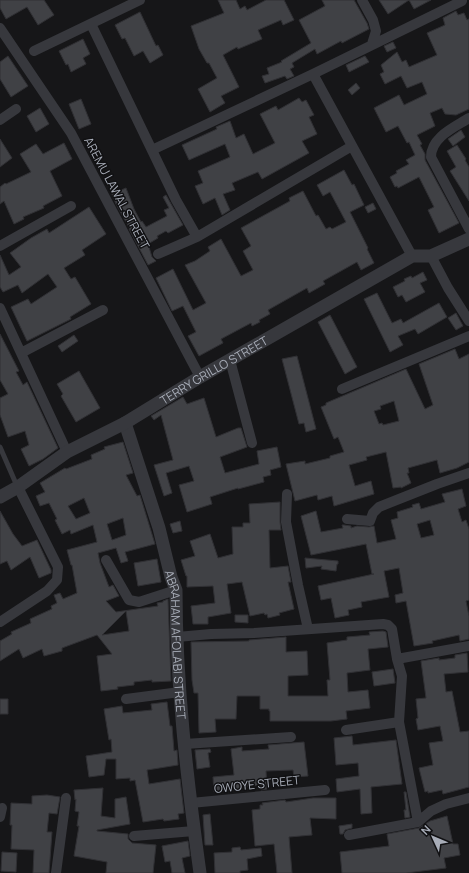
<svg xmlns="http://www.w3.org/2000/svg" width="469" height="873" font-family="Manrope,sans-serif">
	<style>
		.building { fill: #404145; stroke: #303034; fill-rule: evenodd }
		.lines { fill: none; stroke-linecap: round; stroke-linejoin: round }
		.service { stroke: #37383d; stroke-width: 5 }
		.minor { stroke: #37383d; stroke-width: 10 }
		.tertiary { stroke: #37383d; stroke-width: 13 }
		.labels { text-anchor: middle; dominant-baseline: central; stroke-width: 3; stroke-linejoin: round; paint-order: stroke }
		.street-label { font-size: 12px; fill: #a8adb8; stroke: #111113 }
	</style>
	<rect width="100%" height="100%" fill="#161618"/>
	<path class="building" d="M0 0H44L54 15 38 25 27 7 6 19 0 8Z
		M218 0H236L240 9 245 6 247 10 266 0H284L294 20 283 25 281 20 258 30 262 39 238 49 237 47 223 55 239 87 221 96 225 103 210 112 198 89 217 78 209 63H207L199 49 191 26 224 13Z
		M322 0H354L367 23 369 29 342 43 341 41 317 54 315 49 292 63 294 67 290 69 294 76 287 79 285 76 265 83 262 76 269 74 267 68 282 62 281 61 311 43 299 20 325 6Z
		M379 0H431L414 9 409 0 388 14Z
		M456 11 458 15 464 13 467 20 469 19V109L456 115 445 114 442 108 430 113 435 126 417 135 422 144 420 145 425 154V160L459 223 439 233 428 210 434 207 419 177 398 188 397 186 395 187 390 177 397 173 396 171 409 164 406 160 415 155 409 142 407 143 398 126 386 132 374 108 399 95 404 105 427 94 422 82 407 88 401 76 385 84 380 74 384 72 381 65 397 52 402 62 406 60 409 67 437 55 427 33 445 25 443 18Z
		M140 12 156 46 158 45 163 55 150 63 143 51 134 56 125 38 122 39 115 25Z
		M83 39 90 54 83 58 86 64 71 72 68 64 66 65 59 51Z
		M393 42 396 48 387 52 384 46Z
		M8 56 28 86 11 97 0 79V62Z
		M365 56 369 62 349 72 346 65Z
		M356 83 360 88 352 95 348 90Z
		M299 98 302 102 306 100 314 115 309 117 317 134 302 141 309 153 262 179 258 172 232 183 235 190 223 194 230 210 222 215 215 198 203 204 195 186 203 183 198 171 230 157 225 144 189 160 182 145 217 129 216 127 230 121 236 138 244 134 253 154 275 143 260 114 276 106 278 110Z
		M81 99 91 124 79 129 69 104Z
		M40 108 49 124 36 132 27 116Z
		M461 130 465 137 453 146 448 139Z
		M0 139 12 158 0 167Z
		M64 143 72 159 50 171 62 196 43 206 44 208 23 217 24 219 14 224 4 201 0 204V187L5 183 6 184 31 172 20 154 36 144 43 154Z
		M457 145 466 159 465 160 469 167V201L450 171 456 167 447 151Z
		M344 170 352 185 354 184 364 205 350 212 368 248 367 249 374 263 361 270 357 262 323 281 325 284 309 293 307 288 268 310 270 314 259 320 260 322 252 326 251 323 221 339 223 343 199 356 188 336 196 332 183 306 172 311 156 278 173 269 193 310 206 303 185 265 195 261 210 251 208 247 221 239 241 276 253 270 243 251 251 246 241 228 290 201 289 198 303 191 316 216 318 215 326 229 330 227 332 229 346 222 330 192 323 196 317 185Z
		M126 188 134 209 141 222 142 221 146 227 167 216 164 210 169 208 163 197 166 195 183 225 168 233 166 231 157 236 158 238 148 244 152 257 156 261 148 265 129 229H130L116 204 112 194Z
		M373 203 376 209 368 213 365 207Z
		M89 207 106 234 82 250 85 255 64 268 71 279 75 277 91 304 70 317 71 319 27 341 11 307 28 299 31 304 57 287 48 274 22 293 18 285 3 292 0 287V255L9 275 21 267 10 253 31 238 47 229 49 233Z
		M423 272 427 280 420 283 425 292 406 302 402 295 398 297 393 287 405 281 404 279 411 276 412 278Z
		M377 293 392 323 401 319 403 323 439 303 447 317 418 334 415 329 398 336 403 345 390 352 364 299Z
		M456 313 463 326 456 330 448 318Z
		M330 315 357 367 345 374 318 322Z
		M0 334 19 371 16 372 23 385 27 382 58 448 43 459 29 466 21 449 29 445 25 431 8 437 0 415V398L8 394 0 380Z
		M74 335 78 341 62 352 58 346Z
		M455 349 459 359 469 354V462L457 468 440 473 437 460 408 468 409 473H407L411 483 401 488V487L393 488 386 452 366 457 367 460 349 465 355 486 371 481 374 494 334 506 332 496 318 500 317 495 295 501 286 464 305 461V464L330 458V456L344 452 338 437 334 439 321 407 326 405V403L406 369 425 409 433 405 419 364ZM394 401 399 421 383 425 382 423 379 424 374 411 381 409 380 406Z
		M297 356 316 429 306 432 304 423 299 424 282 359Z
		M79 371 100 408 76 422 61 396 63 394 57 384Z
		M183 397 187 404 204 398 216 437 238 428H241L247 447 220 457 225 473 259 464 257 451 277 447 281 467 270 470 271 475 263 477 264 482 238 489V488L210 497 212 504 187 512 179 485 194 481 189 466 166 473 172 493 164 496 154 465 173 460 161 415 154 420 151 416Z
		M123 442 133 473 126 475 137 496 140 495 155 544 125 552 128 561 121 563 116 548 98 553 100 563 109 587 113 585 119 596 106 601 116 612 158 606 157 603 163 602V601L168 599 171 681 152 682V680L134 682V685L117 687 118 689 101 691 97 656 112 654 97 635 62 648V651L44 656 42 649 23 658 19 649 0 661V641L12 634 11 632 31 623 30 619 52 609 51 606 57 603 54 595 60 593 63 599 77 593 72 565H71L67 550 97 542 93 525 71 534 70 530 62 534 55 520 57 519 49 503 40 506 36 496 45 492 40 483 65 468 66 469 92 459 91 455 105 449 104 447ZM84 498 90 513 76 519 68 506ZM123 518 126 535 112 540 107 524ZM126 611 129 631 102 635Z
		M462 489 466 506 458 509 462 522 466 520 469 529V600L466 601 469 616V639L460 641 459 635 432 641 433 643 414 646 406 601 396 603 395 595 403 593 399 568 384 571 389 597 361 602 362 607 348 610 349 615 335 618 331 598 321 600 318 586 374 574H372L366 544 311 555 301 516 316 511 321 532 343 528 342 525H344L351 526V528L357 526 369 527 374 526 377 543 396 539 391 520 398 518 397 512 413 507 412 505 419 503 421 509 445 502 442 494ZM430 520 434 535 421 538 417 524Z
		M280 502V522L281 530H269L270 568 288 566 291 582H288L294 609 279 613 280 615 268 618 267 614 265 615 264 613 250 616 242 582 227 584 231 613 208 617V624H193L191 606 215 603 213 586 187 587V576H186L181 560 195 556 190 541 210 534 218 558 233 554 232 527H243V523H250L249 504Z
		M0 511 13 534 22 546 37 540 51 570V573L39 578 30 557 11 570 7 561 0 564Z
		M180 521 182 531 173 533 170 524Z
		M305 558 338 561V564H337L336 571 321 569 322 566 306 568Z
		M157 559 161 582 138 586 134 563Z
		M235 615H248V623L235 622Z
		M383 631 386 632 388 647 368 649 370 670 347 673V674L348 692 368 690 370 708 346 711 347 719 331 721H270V711H269V709H260V696H237L236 719H215L216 732 199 733 198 693H194L192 680 191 642 249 641V640L286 637V652L307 651 308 675 288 676V696H328L327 680H330L327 643 347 640V637L370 635 369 632Z
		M467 653 468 672 444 674 446 692 452 691 460 732 469 731V787L443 794 442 790 428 793V791L425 792 419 768 433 765 429 743 443 741 440 726 418 730 416 719 418 718 416 699 426 698 421 661 439 658V660L455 658V655Z
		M393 669 395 683 374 686 372 672Z
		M0 699H8V714H0Z
		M167 702 170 726H172L174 751 177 750 178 765 147 770 149 784 180 779 184 813 178 814 179 819 164 821 163 819 143 822 135 780 130 781V778L116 779V759H106L104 775 89 777 86 756 112 752 111 739 109 740 104 709 122 706 123 713 152 710 151 704Z
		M352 736 353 745 396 740 402 784 371 787 372 813 361 814 360 789 337 792 336 779 359 776 358 763 336 765 334 738Z
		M304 742 308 776 294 777 293 770 266 771 267 789 261 790 260 785 242 787V789L214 792 213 777 234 775 231 749 242 747V751L269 749 268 745Z
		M210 749 211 752 208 753 210 767 197 769 195 750Z
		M103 788 101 816 115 818V799L126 797 130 824 97 830V831L128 834V839L132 843 156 845 153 873H106L107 862 74 856 79 826H77L79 812 75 811 76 799 75 800 74 790Z
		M404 792H406L410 817 405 818 404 810H406Z
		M47 795 60 797 57 814 49 813 47 832H52L49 873H33L34 850 11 849 12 825H10L11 803 32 804V796Z
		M313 798H336V819L310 818 312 835 289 837 292 873H277L274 844 255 846 252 810 260 809V805H263L262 803 285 800 286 802Z
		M210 814 213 845H205L203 815Z
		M447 816 453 844H458L460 855 444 858 446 868 406 873H342L340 852 389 846 387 834 419 828 430 821Z
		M352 824V828L345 830 343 834H340L339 826Z
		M188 841 190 856 182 858 185 873H172L170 861 165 862 162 846Z
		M240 847 241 850 261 848 262 856 247 859 248 870 240 871V873H215L214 853 232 852V848Z
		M2 852 17 853 16 872 1 871Z"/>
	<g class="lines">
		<path class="service" d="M0 447 17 486"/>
		<path class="minor" d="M362 0 373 20 376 31 372 44
			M91 24 176 200 197 237
			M0 28 71 133 200 377
			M34 51 140 0
			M313 74 412 256
			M469 118C455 127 431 137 431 157L469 229
			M0 120 16 109
			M152 150 313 74 462 1
			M0 246 71 206
			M158 254 197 237 352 146
			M431 256 448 288 469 321
			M0 308 67 452
			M21 353 103 310
			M230 360 252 443
			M342 389 469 336
			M287 494 286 522 298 585 308 629
			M347 519 370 521 373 513 379 507 437 484 469 473
			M106 560 129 600 139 602 176 590
			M0 622 47 591 57 580 58 567 18 487
			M177 637 211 634 254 633 383 624 388 625 392 629 397 659 402 676 399 722 418 822
			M397 659 469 646
			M126 699 180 692
			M346 730 399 722
			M185 744 291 737
			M191 803 325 790
			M0 817 2 808
			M349 835 418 822 431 811 446 804 469 798
			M134 836 194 831
			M56 873 66 798"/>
		<g class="tertiary">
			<path id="s1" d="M125 423 159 528 171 577 176 590C176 685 187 779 200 873"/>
			<path id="s2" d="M0 497 18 487 67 452 125 423 200 377 412 256H431L469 239"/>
		</g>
	</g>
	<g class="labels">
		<g class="street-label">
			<text transform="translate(117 193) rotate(62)">AREMU LAWAL STREET</text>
			<text stroke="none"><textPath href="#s2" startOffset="249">TERRY GRILLO STREET</textPath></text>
			<text stroke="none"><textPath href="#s1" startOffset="229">ABRAHAM AFOLABI STREET</textPath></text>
			<text transform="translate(257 784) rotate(-6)">OWOYE STREET</text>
		</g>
	</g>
	<g transform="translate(433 837) rotate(314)" stroke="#111113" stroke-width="3" paint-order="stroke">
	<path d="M0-3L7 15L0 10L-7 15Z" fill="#a8adb8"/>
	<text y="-6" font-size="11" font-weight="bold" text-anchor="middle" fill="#a8adb8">N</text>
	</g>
</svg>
